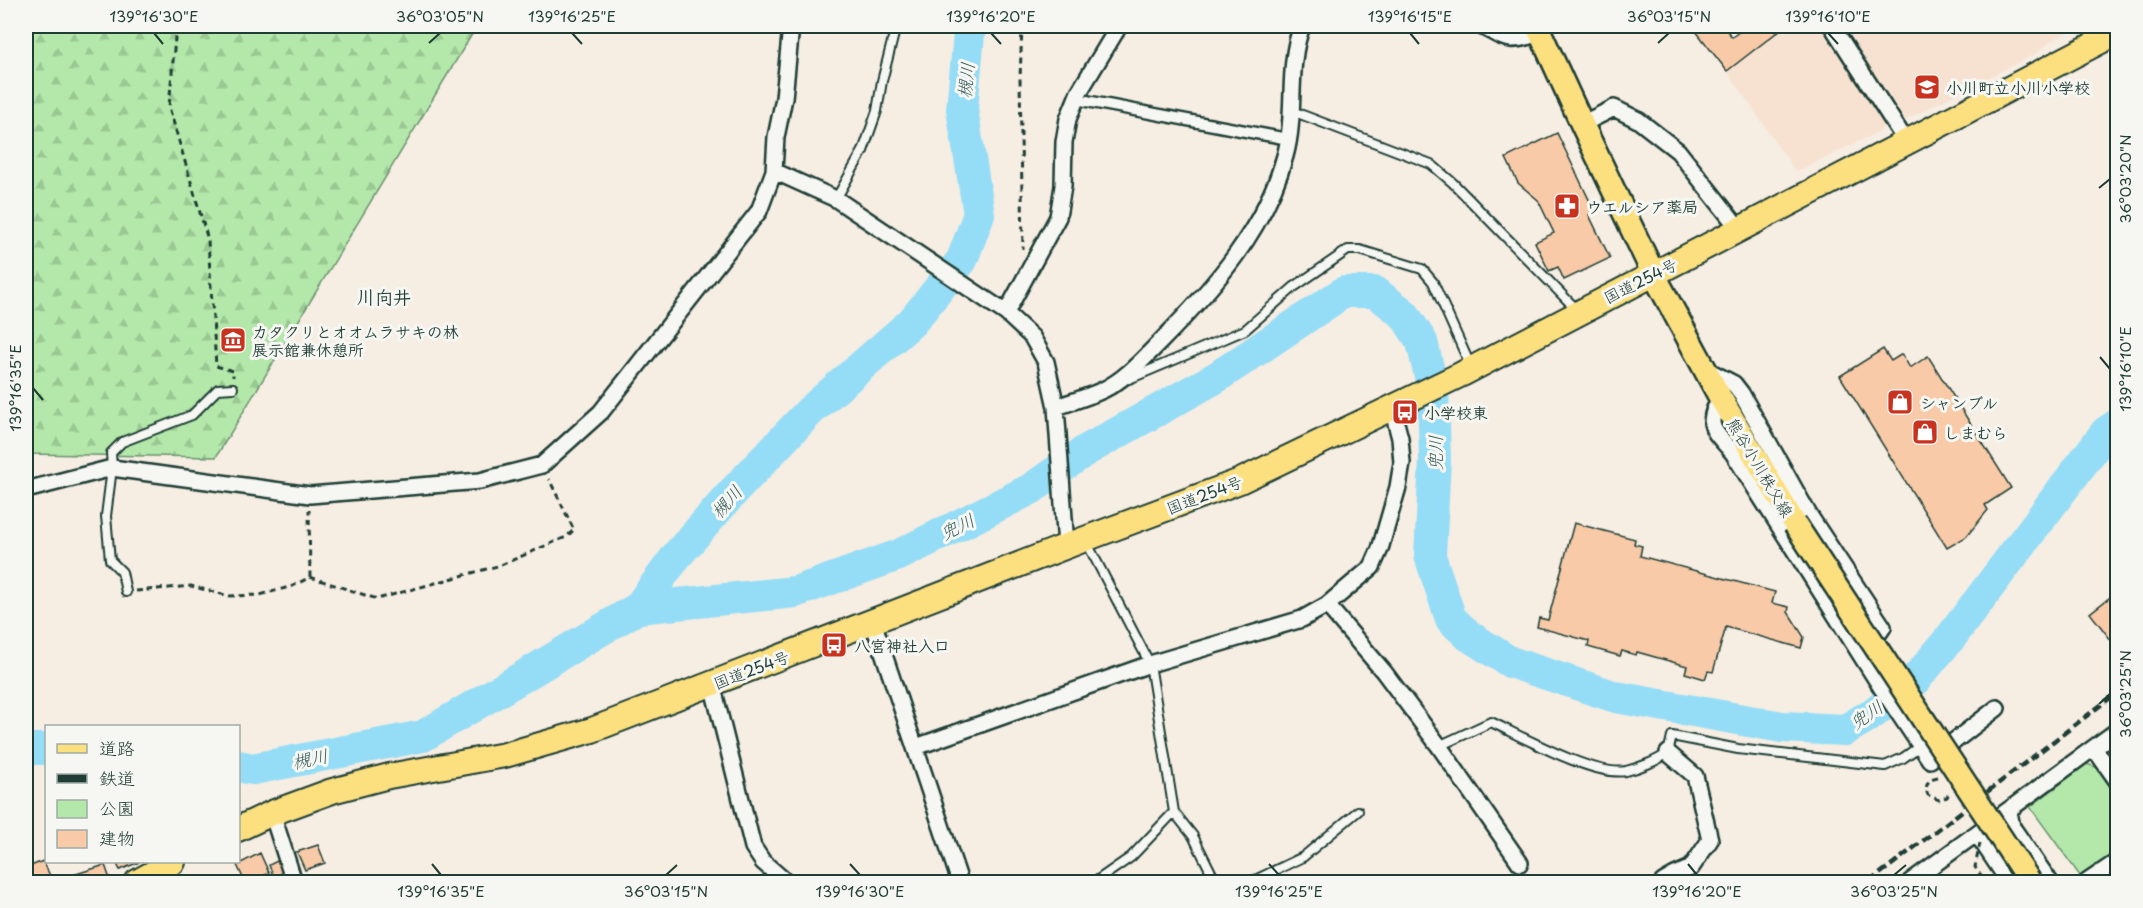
<svg xmlns="http://www.w3.org/2000/svg" width="2143" height="908" font-family="'Playpen Sans','Klee One',sans-serif">
	<style>
		.built { fill: #f7e2d1 }
		.green { fill: #b4e8aa; stroke: #6a926f; stroke-width: 1.5 }
		.forest { fill: url(#forest-firs); stroke: #6a926f; stroke-width: 1.5 }
		.lines { fill: none; stroke-linecap: round; stroke-linejoin: round }
		.river { stroke: #95ddf6; stroke-width: 32 }
		.building { fill: #f8caa7; stroke: #1f3d34; stroke-width: 1.5 }
		.service-casing { stroke: #1f3d34; stroke-width: 12 }
		.pedestrian-casing { stroke: #1f3d34; stroke-width: 15 }
		.minor-casing { stroke: #1f3d34; stroke-width: 20 }
		.primary-casing { stroke: #1f3d34; stroke-width: 27 }
		.trunk-casing { stroke: #1f3d34; stroke-width: 28 }
		.path { stroke: #1f3d34; stroke-width: 3; stroke-dasharray: 6 4.5; stroke-linecap: butt }
		.service { stroke: #f6f6f2; stroke-width: 8 }
		.pedestrian { stroke: #f6f6f2; stroke-width: 10 }
		.minor { stroke: #f6f6f2; stroke-width: 15 }
		.primary { stroke: #fce080; stroke-width: 22 }
		.trunk { stroke: #fce080; stroke-width: 24 }
		.rail { stroke: #1f3d34; stroke-width: 4.5; stroke-dasharray: 9 4.5; stroke-linecap: butt }
		.primary-bridge-casing { stroke: #1f3d34; stroke-width: 27; stroke-linecap: butt }
		.path-bridge { stroke: #1f3d34; stroke-width: 3; stroke-dasharray: 6 4.5; stroke-linecap: butt }
		.primary-bridge { stroke: #fce080; stroke-width: 22 }
		.ticks { fill: none; stroke: #1f3d34; stroke-width: 2 }
		.labels { text-anchor: middle; dominant-baseline: central; stroke-width: 6; stroke-linejoin: round; paint-order: stroke }
		.poi-label { font-size: 16px; font-weight: bold; fill: #1f3d34; stroke: #f6f6f2; text-anchor: start }
		.street-label { font-size: 16px; fill: #1f3d34; stroke: #f6f6f2 }
		.water-label { font-size: 18px; font-style: italic; fill: #375d5b; stroke: #f6f6f2 }
		.neighbourhood-label { font-size: 18px; font-weight: bold; fill: #1f3d34; stroke: #f6f6f2 }
		.neatline { fill: none; stroke: #1f3d34; stroke-width: 2 }
		.ticks-label { font-size: 15px; text-anchor: middle; fill: #1f3d34 }
	</style>
	<defs>
		<pattern id="forest-firs" width="22" height="20" patternUnits="userSpaceOnUse" patternTransform="scale(1.5)"><rect width="22" height="20" fill="#b4e8aa"/><path d="M5 1l3.5 6h-7zM16 11l3.5 6h-7z" fill="#9ac893"/></pattern>
	</defs>
	<rect width="100%" height="100%" fill="#f6ede3"/>
	<filter id="ink" filterUnits="userSpaceOnUse"><feTurbulence type="fractalNoise" baseFrequency=".0167" numOctaves="2"/><feDisplacementMap in="SourceGraphic" scale="12" xChannelSelector="R" yChannelSelector="G"/><feConvolveMatrix kernelMatrix="1 2 1 2 8 2 1 2 1" color-interpolation-filters="sRGB"/></filter>
	<g filter="url(#ink)">
		<path class="built" d="M1788 26H1823L1885 125 1880 131 1796 172 1727 71Z
			M1842 26H2079L2051 41 2037 53 1905 120Z"/>
		<path class="green" d="M2087 764 2098 768 2117 796V857L2083 880 2030 807Z"/>
		<path class="forest" d="M26 26H477L216 457 26 454Z"/>
		<g class="lines">
			<path class="river" d="M638 608 795 592 899 555 1031 489 1085 451 1217 377 1344 292H1375L1404 314 1422 342 1433 389 1435 459 1430 556 1451 619 1469 636 1510 662 1616 697 1782 727 1845 730 1872 714 1915 680 1951 637 2106 432 2118 424
				M26 749H46
				M238 766 253 769 423 736 638 608 678 554 734 491 810 411 912 322 962 260 979 214 962 109 969 34 971 26"/>
		</g>
		<path class="building" d="M1692 26H1723L1732 37 1747 26H1785L1727 71Z
			M1557 133 1595 212 1589 215 1610 258 1564 280 1558 267 1549 271 1535 242 1554 233 1538 200 1518 183 1506 158Z
			M1883 349 1891 361 1902 354 1910 368 1928 356 2011 488 1985 505 1988 510 1966 537 1947 548 1840 376Z
			M1574 523 1635 539 1634 544 1642 546 1640 556 1775 592 1772 603 1789 607 1788 612 1804 637 1801 648 1726 627 1713 672 1708 671 1705 679 1685 673 1687 666 1637 652 1636 655 1622 651 1620 656 1588 647 1589 641 1537 627 1539 618 1548 620Z
			M2118 591V649L2090 613Z
			M318 845 325 863 305 870 297 852Z
			M260 853 269 873 251 882H245L237 865Z
			M281 859 287 874 275 880 269 865Z
			M43 861 53 882H26V868Z
			M116 862H139L120 870Z
			M105 865 111 882H61L60 879Z
			M1974 876 1979 882H1965Z"/>
		<g class="lines">
			<defs>
				<path id="service" d="M1292 111 1431 164 1453 183 1578 311
					M836 199 863 151 877 111 882 81 896 26
					M1129 379 1245 330 1294 287 1348 250H1360L1422 269 1433 282 1471 367
					M1087 543 1150 664 1174 812 1193 836 1216 882
					M126 592 122 572 110 560 106 516 112 468 111 453 122 442 192 415 218 389 233 388
					M1439 746 1491 722C1521 736 1594 777 1626 771 1639 768 1657 761 1668 753L1672 736 1738 749 1885 766 1903 758 1920 746
					M1095 882 1131 857 1174 812
					M1251 882 1303 857 1358 811"/>
				<path id="pedestrian" d="M1076 99 1288 139"/>
				<path id="minor" d="M1481 26C1509 41 1510 43 1540 33
					M1832 26 1907 143
					M1582 124 1614 108 1638 120 1678 151 1740 230
					M774 171 836 199 1006 313 1032 337 1046 362 1056 407 1066 546
					M1006 313 1058 217 1063 186 1064 142 1068 119 1079 92 1119 26
					M1705 369 1734 384 1741 393 1809 515 1883 627 1868 649
					M1720 397C1705 428 1712 428 1733 453L1881 687 1930 760 1997 708
					M1056 407C1071 402 1088 397 1103 390 1126 379 1144 358 1162 340 1214 287 1265 229 1285 156 1297 114 1286 67 1302 26
					M26 490 112 468 310 495 480 481 542 465 601 412 759 211 774 171 776 137 784 98 791 26
					M1327 605 1384 672 1439 746 1520 863
					M873 622 960 882
					M712 684 753 847 763 862 786 882
					M916 747 1150 664 1302 619 1327 605 1372 567 1380 549 1398 487 1402 463 1400 438 1392 408
					M2094 748 2118 782
					M2009 812 2012 827 2050 882
					M272 813 294 882
					M1977 834 2009 882
					M1663 882 1675 875 1691 868 1710 840 1695 776 1668 753
					M1910 882 2118 730
					M2087 882 2118 861"/>
				<path id="primary" d="M1537 26 1582 124 1653 273 1720 397 1795 524"/>
				<path id="trunk" d="M238 829 272 813 332 791 389 776 505 755 592 730 1085 539 1240 481 1462 374 2118 32
					M137 882 173 862"/>
			</defs>
			<use href="#service" class="service-casing"/>
			<use href="#pedestrian" class="pedestrian-casing"/>
			<use href="#minor" class="minor-casing"/>
			<use href="#primary" class="primary-casing"/>
			<use href="#trunk" class="trunk-casing"/>
			<path class="path" d="M176 26 169 107 208 240 216 366 233 371V377
				M1022 26 1020 79 1023 249
				M310 577 377 599 501 565 566 537 574 530 549 479
				M136 591 191 586 229 596 260 595 293 586 310 577 309 510
				M1938 777C1928 778 1924 786 1928 795L1939 800 1947 797 1949 793"/>
			<use href="#service" class="service"/>
			<use href="#pedestrian" class="pedestrian"/>
			<use href="#minor" class="minor"/>
			<use href="#primary" class="primary"/>
			<use href="#trunk" class="trunk"/>
			<path class="rail" d="M1869 882 2118 692"/>
			<defs>
				<path id="primary-bridge" d="M1795 524 2030 882"/>
			</defs>
			<use href="#primary-bridge" class="primary-bridge-casing"/>
			<path class="path-bridge" d="M1980 843 1975 867 1985 882"/>
			<use href="#primary-bridge" class="primary-bridge"/>
		</g>
	</g>
	<path class="ticks" d="M154 33 163 44M572 33 582 44M991 33 1001 44M1410 33 1419 44M1828 33 1838 44M429 43 440 33M1658 43 1669 33M2099 188 2110 179M2100 357 2110 369M33 388 43 400M2099 704 2110 694M432 864 441 875M850 864 860 875M1269 864 1279 875M1688 864 1697 875M666 875 677 865M1894 875 1906 865"/>
	<defs>
		<symbol id="school-square" viewBox="-11 -11 22 22"><rect x="-9" y="-9" width="18" height="18" rx="4" fill="#c8321e" stroke="#f6f6f2"/><path d="M0-5L7-2L0 1L-7-2ZM-4 1L0 2.5L4 1V4Q0 6-4 4Z" fill="#fff"/></symbol>
		<symbol id="pharmacy-square" viewBox="-11 -11 22 22"><rect x="-9" y="-9" width="18" height="18" rx="4" fill="#c8321e" stroke="#f6f6f2"/><path d="M-2-6h4v4h4v4h-4v4h-4v-4h-4v-4h4Z" fill="#fff"/></symbol>
		<symbol id="museum-square" viewBox="-11 -11 22 22"><rect x="-9" y="-9" width="18" height="18" rx="4" fill="#c8321e" stroke="#f6f6f2"/><path d="M0-6L6-3V-2H-6V-3ZM-5-1h2V3h-2ZM-1-1h2V3h-2ZM3-1h2V3H3ZM-6 4H6V6H-6Z" fill="#fff"/></symbol>
		<symbol id="shop-square" viewBox="-11 -11 22 22"><rect x="-9" y="-9" width="18" height="18" rx="4" fill="#c8321e" stroke="#f6f6f2"/><path d="M-5-2.5h2.3a2.7 3.5 0 0 1 5.4 0H5L5.5 6h-11ZM-1.5-2.5h3a1.5 2.3 0 0 0-3 0Z" fill="#fff"/></symbol>
		<symbol id="bus-square" viewBox="-11 -11 22 22"><rect x="-9" y="-9" width="18" height="18" rx="4" fill="#c8321e" stroke="#f6f6f2"/><path d="M-5-6H5V4H4V6H2V4H-2V6H-4V4H-5ZM-3.5-4V0h7V-4ZM-3.5 1.2v1.5H-2V1.2ZM2 1.2v1.5H3.5V1.2Z" fill="#fff"/></symbol>
	</defs>
	<g fill-rule="evenodd">
		<use href="#school-square" x="1912" y="72" width="30" height="30"/>
		<use href="#pharmacy-square" x="1552" y="191" width="30" height="30"/>
		<use href="#museum-square" x="218" y="325" width="30" height="30"/>
		<use href="#shop-square" x="1885" y="387" width="30" height="30"/>
		<use href="#bus-square" x="1390" y="397" width="30" height="30"/>
		<use href="#shop-square" x="1910" y="417" width="30" height="30"/>
		<use href="#bus-square" x="819" y="630" width="30" height="30"/>
	</g>
	<g class="labels">
		<g class="poi-label">
			<text x="1946" y="87">小川町立小川小学校</text>
			<text x="1586" y="206">ウエルシア薬局</text>
			<text x="252" y="331">カタクリとオオムラサキの林<tspan x="252" dy="18">展示館兼休憩所</tspan></text>
			<text x="1920" y="402">シャンブル</text>
			<text x="1424" y="412">小学校東</text>
			<text x="1944" y="432">しまむら</text>
			<text x="854" y="645">八宮神社入口</text>
		</g>
		<g class="street-label">
			<text transform="translate(1640 280) rotate(-27)">国道254号</text>
			<text transform="translate(1761 467) rotate(59)">熊谷小川秩父線</text>
			<text transform="translate(1204 494) rotate(-21)">国道254号</text>
			<text transform="translate(751 669) rotate(-21)">国道254号</text>
		</g>
		<g class="water-label">
			<text transform="translate(965 80) rotate(-84)">槻川</text>
			<text transform="translate(1434 453) rotate(-90)">兜川</text>
			<text transform="translate(726 501) rotate(-48)">槻川</text>
			<text transform="translate(957 526) rotate(-27)">兜川</text>
			<text transform="translate(1866 714) rotate(-35)">兜川</text>
			<text transform="translate(310 758) rotate(-11)">槻川</text>
		</g>
		<g class="neighbourhood-label">
			<text x="384" y="296">川向井</text>
		</g>
	</g>
	<rect width="2143" height="908" fill="none" stroke="#f6f6f2" stroke-width="66"/>
	<rect x="45" y="725" width="195" height="138" fill="#f6f6f2" stroke="#a0aca6" stroke-width="1.5"/>
	<rect x="57" y="744" width="30" height="9" fill="#fce080" stroke="#a0aca6" stroke-width="1.5"/>
	<text x="99" y="755" font-size="18" fill="#1f3d34">道路</text>
	<rect x="57" y="774" width="30" height="9" fill="#1f3d34" stroke="#a0aca6" stroke-width="1.5"/>
	<text x="99" y="785" font-size="18" fill="#1f3d34">鉄道</text>
	<rect x="57" y="800" width="30" height="18" fill="#b4e8aa" stroke="#a0aca6" stroke-width="1.5"/>
	<text x="99" y="815" font-size="18" fill="#1f3d34">公園</text>
	<rect x="57" y="830" width="30" height="18" fill="#f8caa7" stroke="#a0aca6" stroke-width="1.5"/>
	<text x="99" y="845" font-size="18" fill="#1f3d34">建物</text>
	<rect x="33" y="33" width="2077" height="842" class="neatline"/>
	<g class="ticks-label">
		<text x="154" y="22">139°16'30"E</text>
		<text x="440" y="22">36°03'05"N</text>
		<text x="572" y="22">139°16'25"E</text>
		<text x="991" y="22">139°16'20"E</text>
		<text x="1410" y="22">139°16'15"E</text>
		<text x="1669" y="22">36°03'15"N</text>
		<text x="1828" y="22">139°16'10"E</text>
		<text transform="translate(2126 179) rotate(-90)" y="5">36°03'20"N</text>
		<text transform="translate(2126 369) rotate(-90)" y="5">139°16'10"E</text>
		<text transform="translate(16 388) rotate(-90)" y="5">139°16'35"E</text>
		<text transform="translate(2126 694) rotate(-90)" y="5">36°03'25"N</text>
		<text x="441" y="897">139°16'35"E</text>
		<text x="666" y="897">36°03'15"N</text>
		<text x="860" y="897">139°16'30"E</text>
		<text x="1279" y="897">139°16'25"E</text>
		<text x="1697" y="897">139°16'20"E</text>
		<text x="1894" y="897">36°03'25"N</text>
	</g>
</svg>
